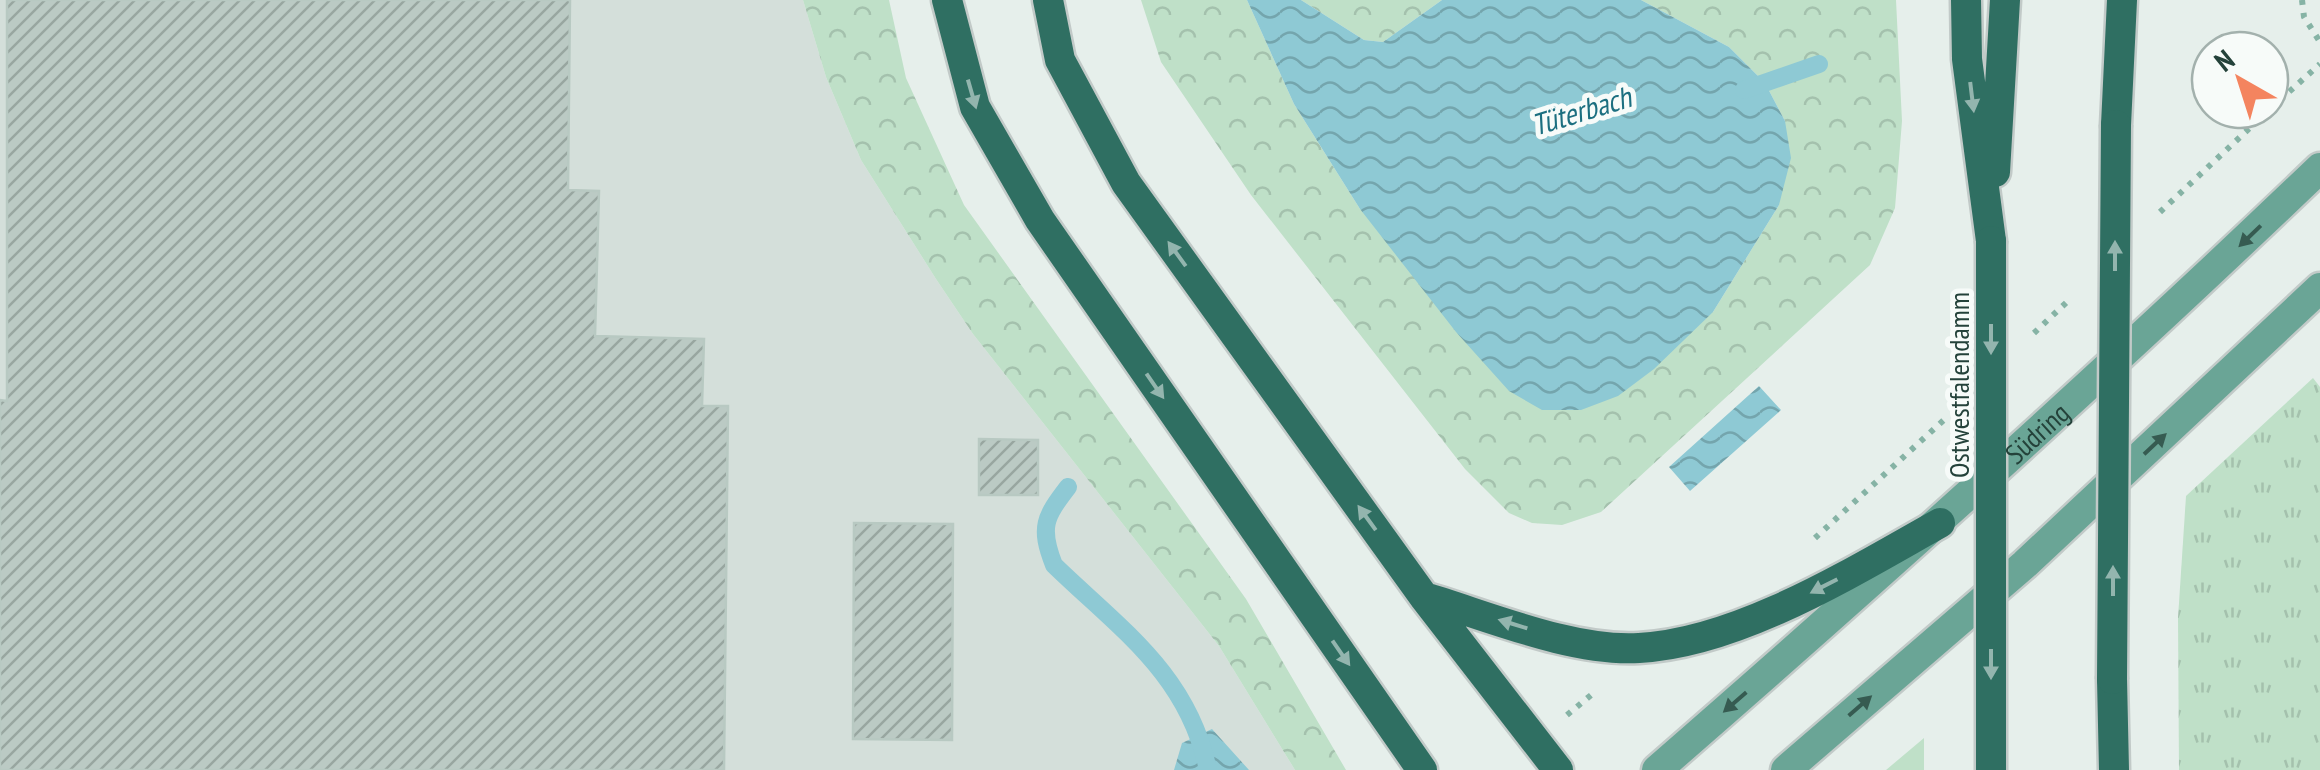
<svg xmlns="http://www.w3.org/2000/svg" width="2320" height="770" font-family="'PT Sans Narrow',sans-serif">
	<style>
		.built { fill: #d4dfda }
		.grass { fill: url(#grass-tufts) }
		.forest { fill: url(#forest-crowns) }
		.water { fill: url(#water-waves) }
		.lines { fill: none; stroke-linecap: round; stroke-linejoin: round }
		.stream { stroke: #8ec9d4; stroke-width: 18 }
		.building { fill: url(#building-hatch); stroke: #b8c9c2; stroke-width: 2.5 }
		.primary-casing { stroke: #c2cac8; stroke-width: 35 }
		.highway-casing { stroke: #c2cac8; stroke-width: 35 }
		.path { stroke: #86b3a5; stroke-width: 6; stroke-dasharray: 5 8; stroke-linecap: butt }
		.primary { stroke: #6aa596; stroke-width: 30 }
		.highway { stroke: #2f6f62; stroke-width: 30 }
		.highway-bridge-casing { stroke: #c2cac8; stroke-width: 35; stroke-linecap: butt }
		.highway-bridge { stroke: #2f6f62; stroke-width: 30 }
		.oneway { fill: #93b5ae }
		.oneway2 { fill: #365b51 }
		.labels { text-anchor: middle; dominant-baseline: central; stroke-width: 10; stroke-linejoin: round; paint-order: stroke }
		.street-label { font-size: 28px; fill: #24423a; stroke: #f7fbf9 }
		.water-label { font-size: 30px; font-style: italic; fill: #1c6f80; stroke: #f7fbf9 }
	</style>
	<defs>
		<pattern id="grass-tufts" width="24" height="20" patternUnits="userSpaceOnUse" patternTransform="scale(2.5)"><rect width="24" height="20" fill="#bfe0c8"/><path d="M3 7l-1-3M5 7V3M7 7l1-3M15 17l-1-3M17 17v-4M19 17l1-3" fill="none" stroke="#a4c1ad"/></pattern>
		<pattern id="forest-crowns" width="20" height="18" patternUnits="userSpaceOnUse" patternTransform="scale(2.5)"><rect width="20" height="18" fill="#bfe0c8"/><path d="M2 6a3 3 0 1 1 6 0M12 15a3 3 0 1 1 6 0" fill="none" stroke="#a4c1ad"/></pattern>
		<pattern id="water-waves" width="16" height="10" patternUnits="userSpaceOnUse" patternTransform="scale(2.5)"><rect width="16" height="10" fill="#8ec9d4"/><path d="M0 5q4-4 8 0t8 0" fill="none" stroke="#74a5ad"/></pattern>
		<pattern id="building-hatch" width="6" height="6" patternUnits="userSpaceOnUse" patternTransform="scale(2.5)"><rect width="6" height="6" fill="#bbcac4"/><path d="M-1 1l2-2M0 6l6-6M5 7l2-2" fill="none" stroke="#98a6a0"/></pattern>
	</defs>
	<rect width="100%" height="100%" fill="#e6efeb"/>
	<path class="built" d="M0 0H803L826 77 861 160 936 279 973 334 1219 646 1295 770H0Z"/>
	<path class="grass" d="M2313 378 2320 387V770H2179L2178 618 2186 496Z"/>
	<path class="forest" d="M803 0H889L906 78 964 205 1246 599 1346 770H1295L1219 646 973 334 936 279 861 160 826 77Z
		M1141 0H1247L1294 104 1360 209 1713 312 1779 205 1785 121 1765 83 1729 47 1641 0H1896L1902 121 1895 208 1870 265 1601 512 1562 525 1532 523 1509 513 1465 469 1251 195 1161 62Z
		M1301 0H1442L1383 42 1364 40Z
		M1924 738V770H1886Z"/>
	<path class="water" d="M1247 0H1301L1364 40 1383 42 1442 0H1641L1729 47 1765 83 1785 121 1791 158 1779 205 1713 312 1654 369 1618 396 1581 410H1542L1509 391 1456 332 1360 209 1294 104Z
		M1759 386 1781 410 1690 491 1669 467Z
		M1212 729 1249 770H1174L1182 743Z"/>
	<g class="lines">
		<path class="stream" d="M1744 90 1819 64
			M1068 487C1045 517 1039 527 1054 565 1120 629 1188 674 1208 770"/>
	</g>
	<path class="building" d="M7 0H570L568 190 599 191 595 336 704 339 702 406H728L724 770H0V400L7 401Z
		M979 439 1038 440V495H979Z
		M854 523 953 524 952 740 853 739Z"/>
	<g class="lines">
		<defs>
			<g id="primary">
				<path id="s1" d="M1657 770C1882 574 2104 375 2320 168"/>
				<path d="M1786 770 2025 564 2320 288"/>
			</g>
			<path id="highway" d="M947 0 975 107 1040 220 1422 770
				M1048 0 1060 60 1126 183 1424 597 1558 770
				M1966 0 1967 59 1991 241
				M2116 125 2122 0
				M1995 172 2005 0
				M1424 597C1488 616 1572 652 1639 648 1739 643 1854 571 1940 523
				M2112 679 2114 770"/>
		</defs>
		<use href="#primary" class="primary-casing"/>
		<use href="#highway" class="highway-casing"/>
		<path class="path" d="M2302 0 2304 17 2320 42
			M2270 109 2320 64
			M2160 212 2269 110
			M2034 333 2069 300
			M1815 538 1946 418
			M1567 715 1596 691"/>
		<use href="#primary" class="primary"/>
		<use href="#highway" class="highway"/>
		<defs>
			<path id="highway-bridge" d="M1991 241V770
				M2112 679 2116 125"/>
		</defs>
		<use href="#highway-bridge" class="highway-bridge-casing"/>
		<use href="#highway-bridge" class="highway-bridge"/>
	</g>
	<defs><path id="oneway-solid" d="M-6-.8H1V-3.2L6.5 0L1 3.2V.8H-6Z" transform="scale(2.5)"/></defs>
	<g class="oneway">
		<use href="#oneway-solid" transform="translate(972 94) rotate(74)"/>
		<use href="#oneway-solid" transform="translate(1972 97) rotate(83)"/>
		<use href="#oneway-solid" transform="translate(1177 254) rotate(-126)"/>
		<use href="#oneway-solid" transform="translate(2115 256) rotate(-90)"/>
		<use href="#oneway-solid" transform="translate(1991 339) rotate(90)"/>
		<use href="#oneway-solid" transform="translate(1155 386) rotate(55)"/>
		<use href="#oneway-solid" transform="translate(1367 518) rotate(-126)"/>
		<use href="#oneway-solid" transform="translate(2113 581) rotate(-90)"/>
		<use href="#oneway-solid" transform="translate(1824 586) rotate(153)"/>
		<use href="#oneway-solid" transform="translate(1513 624) rotate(-163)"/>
		<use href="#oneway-solid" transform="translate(1341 653) rotate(55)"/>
		<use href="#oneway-solid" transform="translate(1991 664) rotate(90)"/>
	</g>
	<g class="oneway2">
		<use href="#oneway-solid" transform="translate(2250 236) rotate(136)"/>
		<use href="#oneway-solid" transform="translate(2155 444) rotate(-43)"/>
		<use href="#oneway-solid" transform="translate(1735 702) rotate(139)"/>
		<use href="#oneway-solid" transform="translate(1860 706) rotate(-41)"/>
	</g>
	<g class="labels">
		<g class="street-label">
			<text transform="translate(1958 385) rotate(-90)">Ostwestfalendamm</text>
			<text stroke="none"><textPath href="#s1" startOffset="508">Südring</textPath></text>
		</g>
		<g class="water-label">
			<text transform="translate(1581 110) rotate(-17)">Tüterbach</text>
		</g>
	</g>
	<g transform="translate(2240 80) rotate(321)"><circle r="48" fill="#f7fbf9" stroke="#a3b1ad" stroke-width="2.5"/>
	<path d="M0-8L18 38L0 25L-18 38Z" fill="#f4845f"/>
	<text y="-15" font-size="28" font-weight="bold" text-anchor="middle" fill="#24423a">N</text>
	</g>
</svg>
